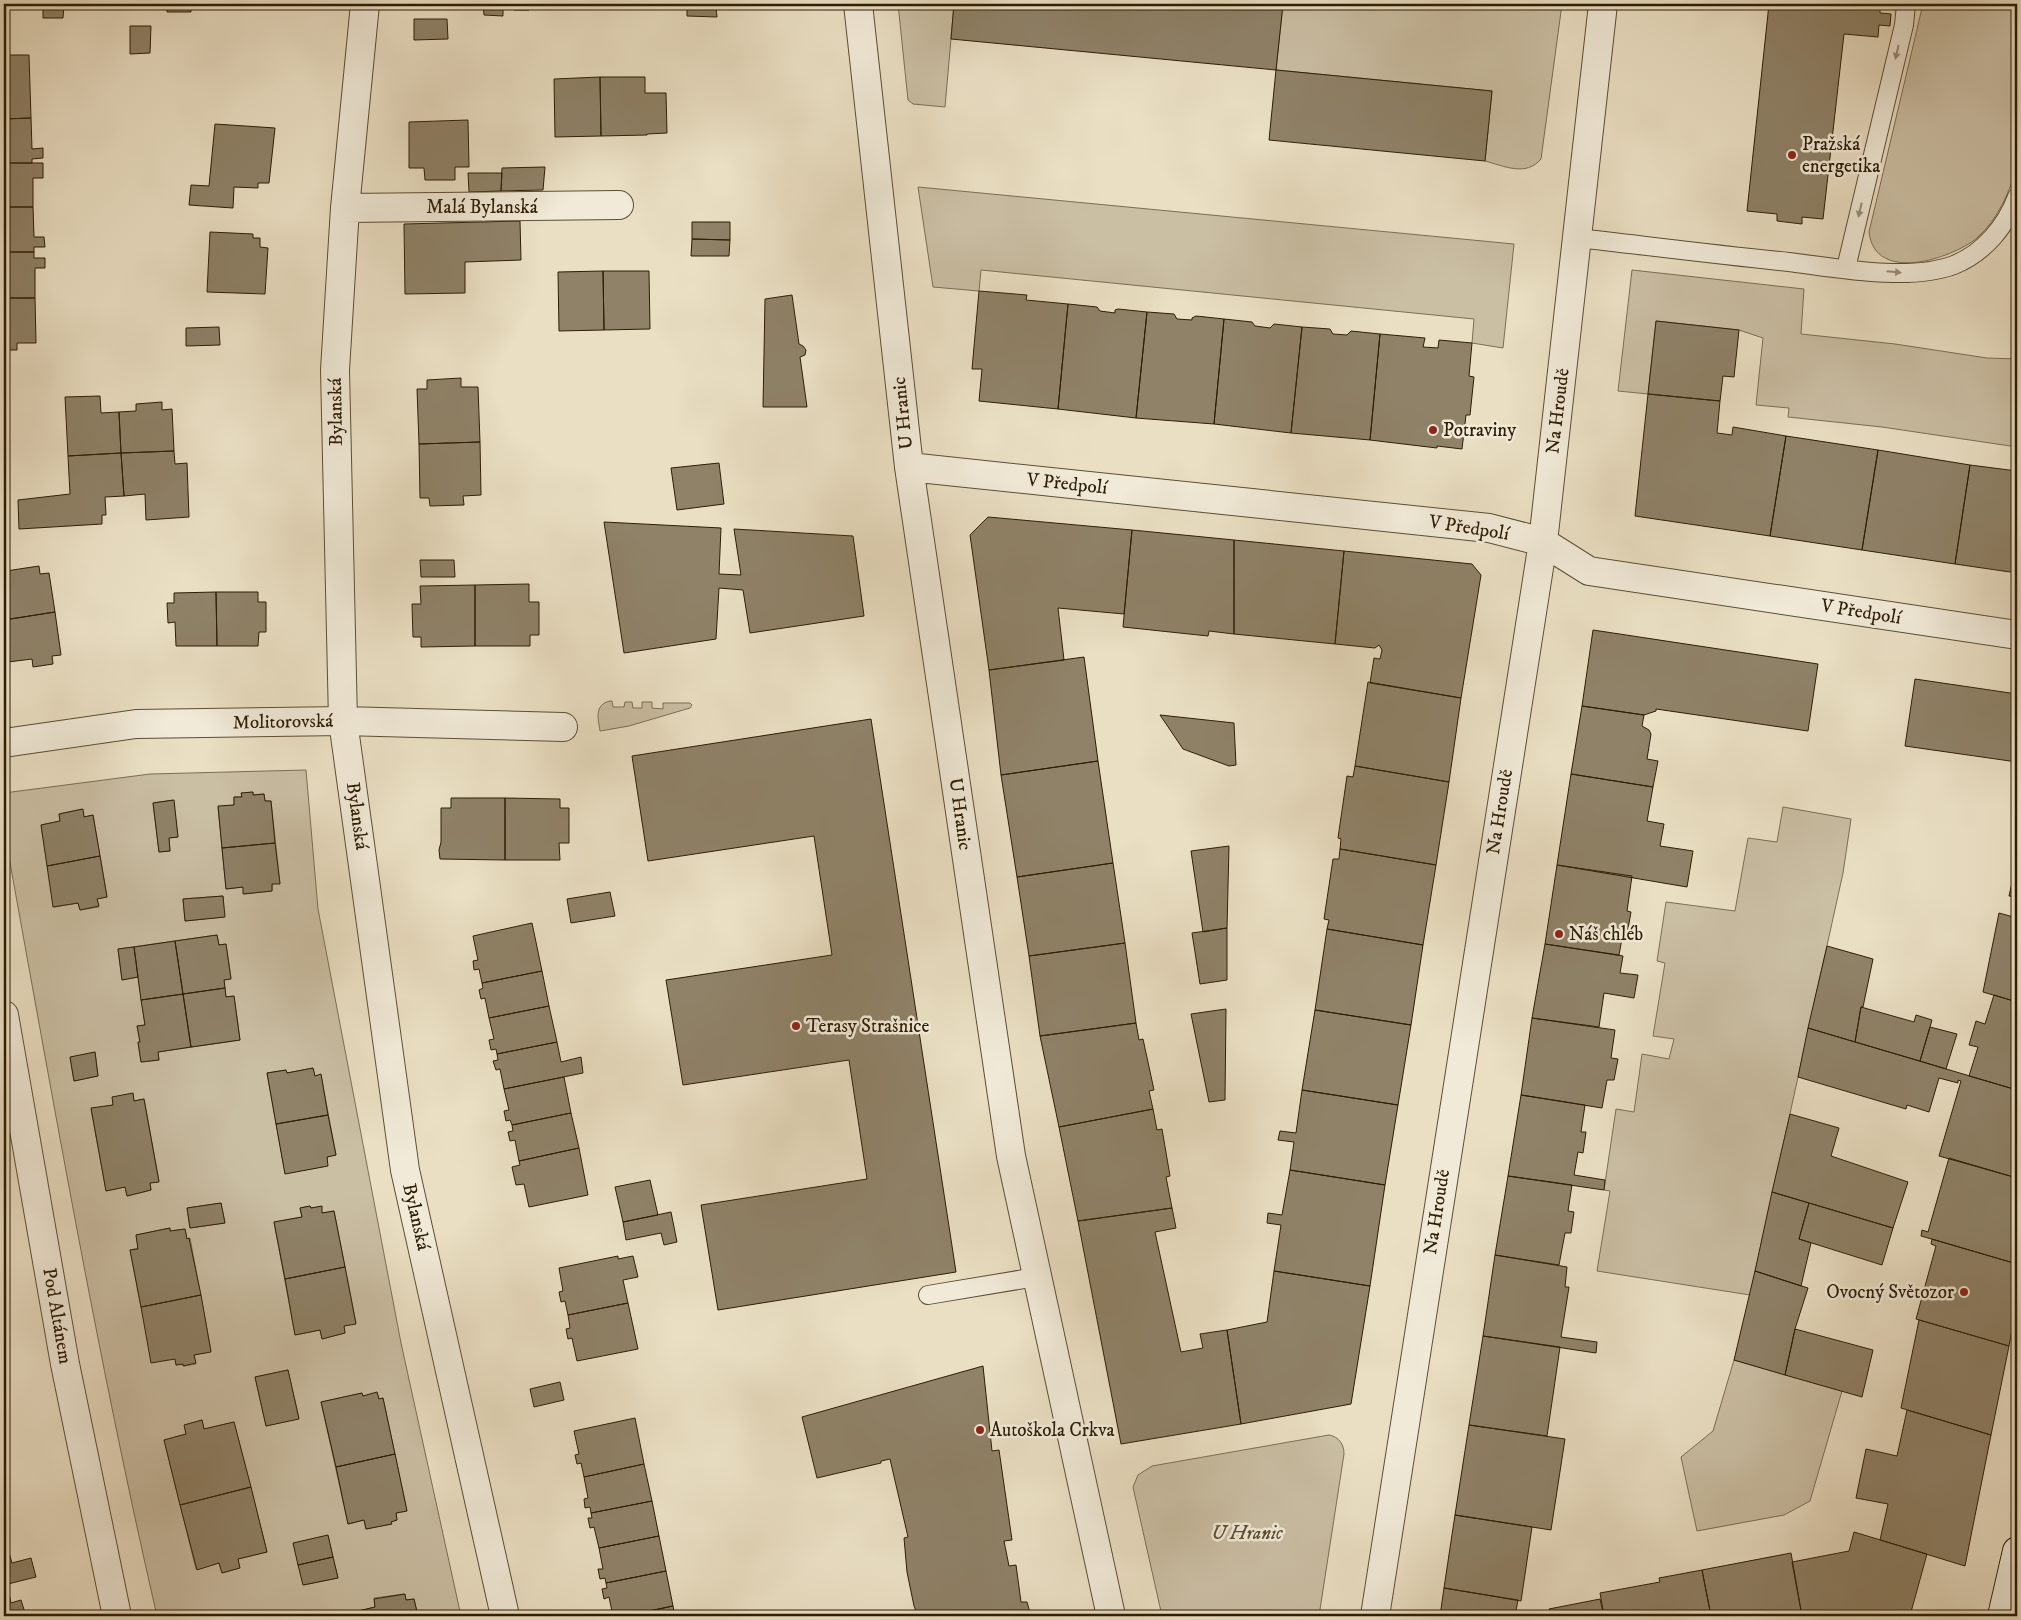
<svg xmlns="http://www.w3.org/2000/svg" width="2021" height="1620" font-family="'IM FELL DW Pica',serif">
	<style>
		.green { fill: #cabea3; stroke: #7c6e54; fill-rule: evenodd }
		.building { fill: #8f8268; stroke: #2d1d05 }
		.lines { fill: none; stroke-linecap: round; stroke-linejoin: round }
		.service-casing { stroke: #5c4e34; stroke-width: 20 }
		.minor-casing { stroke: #5c4e34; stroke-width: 30 }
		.secondary-casing { stroke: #2d1d05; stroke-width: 30 }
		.service { stroke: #f1ead8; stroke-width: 18 }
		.minor { stroke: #f1ead8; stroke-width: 28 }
		.secondary { stroke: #f1ead8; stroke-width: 28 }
		.oneway { fill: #998e79 }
		.poi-dot { fill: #8f2418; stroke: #f1ead8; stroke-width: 2 }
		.labels { text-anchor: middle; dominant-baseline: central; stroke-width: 5; stroke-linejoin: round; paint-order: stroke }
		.poi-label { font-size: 19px; fill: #2d1d05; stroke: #f1ead8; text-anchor: start }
		.street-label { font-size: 19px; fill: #2d1d05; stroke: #f1ead8 }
		.park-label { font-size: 19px; font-style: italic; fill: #5c4d34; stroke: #f1ead8 }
	</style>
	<rect width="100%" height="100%" fill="#eadfc3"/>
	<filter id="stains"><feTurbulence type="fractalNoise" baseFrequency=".004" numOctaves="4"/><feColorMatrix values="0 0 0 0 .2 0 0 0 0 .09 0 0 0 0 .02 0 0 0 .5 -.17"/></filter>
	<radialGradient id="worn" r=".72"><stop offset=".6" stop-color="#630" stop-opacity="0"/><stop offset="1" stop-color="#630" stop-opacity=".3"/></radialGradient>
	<path class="green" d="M898 4H954L945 107 913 104 908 100Z
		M1283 4H1562L1541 159C1526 177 1504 166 1485 161L1492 91 1276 70Z
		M1923 4H2017V165C2010 192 1998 219 1977 238 1951 259 1875 284 1869 232Z
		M918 187 1514 244 1503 348 1472 343 1474 319 981 270 979 291 933 287Z
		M1632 270 1804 289 1801 334 1895 344 1987 358 2017 359V447L1882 427 1788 417 1789 408 1756 405 1763 338 1739 330 1656 321 1648 394 1618 391Z
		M610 701H612L613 707H624L625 702H632L633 708H642V702H652V708L663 709V703H690L692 705 690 708 629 726 600 731C598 718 594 705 610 701Z
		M306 770 318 909 401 1343 461 1616H418L414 1599 406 1600 404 1594 374 1598 375 1607 354 1612 355 1616H157C97 1356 52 1093 4 830V793L150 774ZM253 792V795L264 794 265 801H271L280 883 272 884V891L244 894 243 887 226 889 218 807 234 805V797H242V793ZM173 800 178 837 169 838 170 851 159 852 153 803ZM82 809 84 817 93 815 107 897 97 899 99 907 80 910 78 903 54 907 41 825 60 821 59 814ZM223 896 224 917 185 921 183 899ZM217 935 219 945 226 944 231 978 224 980 226 997 234 996 240 1040 158 1052 159 1060 141 1062 138 1043 140 1042 137 1026 145 1025 138 977 122 980 118 949ZM95 1052 98 1076 74 1081 70 1058ZM313 1068 315 1076 321 1075 336 1155 327 1157V1166L285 1173 267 1073 286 1070 287 1073ZM133 1094 134 1101 144 1099 159 1181 150 1183 151 1190 127 1196 125 1187 106 1191 91 1109 113 1105ZM221 1203 225 1223 190 1228 187 1208ZM310 1206 311 1208 321 1207 322 1213 334 1211 356 1323 344 1326 345 1333 322 1339 320 1330 295 1335 274 1222 302 1217 300 1208ZM170 1228V1231L185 1229 187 1239 190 1238 211 1351 194 1355 196 1364 184 1366 183 1364 176 1365 175 1359 141 1307 130 1250 138 1248 136 1235ZM288 1370 299 1418 266 1426 255 1377ZM362 1393 363 1396 377 1393 379 1399 383 1398 407 1511 396 1513 397 1520 391 1522V1524L366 1529 364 1520 348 1524 321 1402ZM202 1420 204 1429 234 1422 267 1552 238 1559 239 1568 222 1573 219 1563 196 1569 164 1440 186 1434 185 1425ZM328 1536 338 1578 304 1585Z
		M1783 807 1851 819 1843 873 1750 1295 1597 1271 1610 1191 1604 1190 1616 1109 1634 1112 1642 1054 1669 1059 1674 1039 1653 1036 1665 963 1657 961 1666 902 1735 911 1748 838 1777 842Z
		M1734 1360 1842 1391 1810 1501 1784 1515 1697 1531 1681 1457 1713 1431Z
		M1329 1435C1339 1437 1344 1444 1344 1454L1319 1616H1162L1133 1487 1138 1475 1152 1466Z"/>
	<path class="building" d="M43 4H93V5H64L63 18H43Z
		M167 4H233V5L190 4 191 12H167Z
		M233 4H279L233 5Z
		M460 4H506H503V16L484 15 483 4Z
		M506 4H540H529V10H514V4Z
		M687 4H770V8L716 7 717 17 687 16Z
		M954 4H1283L1276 70 951 39Z
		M1769 4H1880V13L1891 14 1890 26 1879 25 1878 37 1844 34 1823 219 1802 217V224L1777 221V214L1747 211Z
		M414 19H447L448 39 414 40Z
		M130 26H151L150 53 130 54Z
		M4 55H29L31 118 4 119Z
		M1276 70 1492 91 1485 161 1269 140Z
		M600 77H645V93H666L667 133 647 134V135L601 136Z
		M600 77 601 136 555 137 554 79Z
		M31 118 32 149 43 148V158L32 159V163H4V119Z
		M468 120 469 167H455V180H425L424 168H409V122Z
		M215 124 275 128 269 183H258V188L234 187 233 208 189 205 191 185 209 186Z
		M4 163H43V178H33V207H4Z
		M545 167 543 190 501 191 502 168Z
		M468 173H502L501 191 469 192Z
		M4 207H33L34 237H44L45 247H34V252H4Z
		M520 221 521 260 465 262V293L405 294 404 224Z
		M692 222H730V240L692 239Z
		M210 232 253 234V238H260V247L268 248 265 294 207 292Z
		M692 239 730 240 729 256H691Z
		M4 252H34V258H45V268H35V298H4Z
		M603 271H649L650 329 604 330Z
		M603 271 604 330 559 331 558 272Z
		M979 291 1027 295 1026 300 1068 304 1058 409 979 401 982 369H972Z
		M792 295 799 344 803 346 806 350 805 355 800 357 807 407H763L765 299Z
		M4 298H35L36 343H17V350H6V343H4Z
		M1068 304 1097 307 1100 311 1115 313V310L1118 309 1147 312 1136 418 1058 409Z
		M1147 312 1174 314 1177 319 1192 320V318L1196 316 1224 319 1214 424 1136 418Z
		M1224 319 1252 322 1255 326 1270 328 1274 324 1302 327 1291 433 1214 424Z
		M1656 321 1739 330 1734 377 1723 376 1720 401 1648 394Z
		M219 327 220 345 186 346V328Z
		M1302 327 1330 329 1333 334 1347 335 1351 331 1380 334 1370 440 1291 433Z
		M1380 334 1425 338 1423 347 1438 348 1439 340 1472 343 1469 376 1474 377 1470 415H1466L1462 449 1437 446V448L1370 440Z
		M461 378V387H478L480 442 419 444 417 389H427V380Z
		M1648 394 1720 401 1717 433 1732 435 1733 427 1786 436 1770 536 1635 516Z
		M100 396 101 413 119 412 121 453 68 456 65 397Z
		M162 402V410L172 409 174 451 121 453 119 412 136 411V404Z
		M1786 436 1878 450 1862 550 1770 536Z
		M480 442 481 495 463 496 464 505 430 506 429 498H420L419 444Z
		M1878 450 1970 465 1955 564 1862 550Z
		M174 451 175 464 187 463 189 517 146 520 145 494 124 496 121 453Z
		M121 453 124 496 105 497 106 515H102V524L19 529 18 500 70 494 68 456Z
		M719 463 724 504 677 510 671 468Z
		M1970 465 2017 471V573L1955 564Z
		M988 517 1132 530 1124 614 1058 608 1064 660 989 670 970 535Z
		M604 522 721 528 719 574 741 575 734 529 853 536 864 616 750 633 743 590 719 588 716 639 624 653Z
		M1132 530 1234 540V634L1209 631 1208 636 1123 627Z
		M1234 540 1344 551 1335 644 1234 634Z
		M1344 551 1472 564 1481 575 1461 698 1370 683 1374 658 1380 659 1382 650 1379 645 1375 648 1335 644Z
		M420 560H454L455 577H421Z
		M39 566 40 574 49 573 55 612 4 620V579H7L6 571Z
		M529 584V602H539V635H530V646H475V585Z
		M475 585V646L421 647V637H413L412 604H421L420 586Z
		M216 592 217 646H176L175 622 168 623 167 603H174V593Z
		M216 592H258V602H266V632H259L258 646H217Z
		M55 612 61 655 52 656 53 664 33 667 32 659 8 662 4 620Z
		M1593 630 1818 664 1808 731 1656 709V711L1644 715 1582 706Z
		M1084 657 1098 761 1001 775 989 670Z
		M1915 679 2017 694V762L1905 746Z
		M1368 682 1461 698 1449 782 1355 766Z
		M1582 706 1644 715 1642 726 1649 730 1651 734 1647 759 1658 761 1653 787 1571 774Z
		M1160 715 1234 723 1236 765 1229 766 1183 749Z
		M871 719 956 1272 718 1310 701 1205 867 1179 849 1060 683 1085 666 980 832 955 814 836 648 861 632 756Z
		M1098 761 1113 863 1017 877 1001 775Z
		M1355 766 1449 782 1436 865 1340 849 1341 839 1338 838 1347 776 1353 777Z
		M1571 774 1653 787 1647 821 1664 824 1660 846 1693 851 1687 887 1557 865Z
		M253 792V795L264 794 265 801H271L275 843 222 848 218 806 234 805V797H242L241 793Z
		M451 798H505V860L440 859 439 850 441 842V808H451Z
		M505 798 560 799V808H569V843H559L560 860H505Z
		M174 800 178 837 169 838 170 851 159 852 153 803Z
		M83 809 84 817 93 815 100 856 47 866 41 825 60 821 59 814Z
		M275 843 280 884H272V891L243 894V887L226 889 222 848Z
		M1229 846 1227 928 1203 932 1191 851Z
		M1340 849 1436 865 1423 945 1327 929 1329 920 1324 919 1333 859H1339Z
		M100 856 107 897 97 899 99 906 80 910 78 903 53 907 47 866Z
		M1113 863 1125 943 1029 956 1017 877Z
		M1557 865 1632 876 1627 911 1631 912 1627 934 1623 933 1619 955 1545 944Z
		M2016 865 2017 866V897L2009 896Z
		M610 892 615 916 571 923 567 899Z
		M223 896 225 917 185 921 183 899Z
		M1999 913 2017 918V1002L1983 992Z
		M532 923 542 971 482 983 479 969 474 970 473 961 478 960 473 936Z
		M1227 928V980L1200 984 1192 933Z
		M1327 929 1423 945 1411 1025 1315 1010Z
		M217 935 219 945 226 944 231 979 224 980 225 988 183 994 175 941Z
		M175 941 183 994 141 1000 134 947Z
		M1125 943 1136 1023 1040 1036 1029 956Z
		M1545 944 1623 956 1620 973 1638 975 1634 998 1604 993 1599 1027 1532 1018Z
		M1827 946 1873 959 1863 1007H1861L1855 1042 1808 1028Z
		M134 947 138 977 122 980 118 949Z
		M542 971 549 1006 489 1018 485 998 481 999 479 990 483 988 482 983Z
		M225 988 226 997 234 996 240 1040 191 1047 183 994Z
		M183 994 191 1047 158 1052 159 1060 141 1062 138 1042H140L137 1026 145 1025 141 1000Z
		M1994 995 2017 1002V1090L1969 1076 1978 1047 1969 1045 1976 1021 1985 1024Z
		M549 1006 557 1042 497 1054 496 1049 491 1050 489 1040 494 1039 489 1018Z
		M1861 1007 1914 1022 1916 1015 1932 1020 1920 1061 1855 1042Z
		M1226 1009 1225 1100 1209 1102 1191 1014Z
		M1315 1010 1411 1025 1398 1105 1302 1090Z
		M1532 1018 1615 1030 1611 1058 1618 1059 1614 1080H1607L1602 1108 1521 1095Z
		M1136 1023 1139 1040 1143 1039 1154 1090 1149 1091 1153 1109 1059 1127 1040 1036Z
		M1930 1027 1957 1034 1946 1069 1920 1061Z
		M1808 1028 2017 1090V1178L1939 1156 1961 1081 1958 1080V1083L1939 1078 1929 1112 1907 1105 1906 1109 1798 1077Z
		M557 1042 561 1062 581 1057 583 1073 504 1089 500 1069 496 1070 493 1061 498 1060 497 1054Z
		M95 1052 98 1076 74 1081 70 1057Z
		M313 1068 315 1076 321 1074 328 1115 276 1124 267 1073 286 1070 287 1073Z
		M564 1077 571 1113 512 1125 510 1120 506 1121 504 1111 509 1110 504 1089Z
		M1302 1090 1398 1105 1385 1185 1290 1170 1294 1142 1278 1140 1280 1131 1296 1133Z
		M133 1093 134 1101 144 1099 159 1182 150 1183 151 1190 127 1196 125 1187 106 1191 91 1108 113 1105 112 1097Z
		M1521 1095 1585 1105 1581 1132H1586L1583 1153 1578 1152 1574 1175 1605 1180 1604 1190 1508 1176Z
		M1153 1109 1157 1130 1162 1129 1170 1176 1166 1177 1172 1208 1078 1221 1059 1127Z
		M571 1113 579 1148 519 1161 515 1140 510 1141 508 1132 513 1131 512 1125Z
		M1790 1114 1839 1128 1831 1156 1908 1182 1893 1228 1772 1192Z
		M328 1115 336 1155 327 1157 328 1166 285 1174 276 1124Z
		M579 1148 588 1195 529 1207 524 1184 516 1185 512 1167 520 1165 519 1161Z
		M1949 1158 2017 1178V1264L1921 1236 1922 1230 1928 1232Z
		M1290 1170 1385 1185 1370 1286 1274 1271 1281 1225 1267 1223 1268 1213 1282 1215Z
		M1508 1176 1572 1185 1568 1211 1574 1212 1571 1233H1565L1559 1265 1495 1255Z
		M650 1180 658 1215 623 1222 615 1187Z
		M1772 1192 1809 1203 1799 1239 1811 1243 1801 1286 1755 1271Z
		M221 1203 225 1223 190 1228 187 1208Z
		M1809 1203 1893 1228 1882 1265 1799 1239Z
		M310 1206 311 1208 322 1206V1213L334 1211 345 1267 285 1279 274 1222 302 1217 300 1208Z
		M1172 1208 1176 1228 1155 1232 1181 1352 1203 1348 1200 1334 1227 1330 1241 1424 1121 1444 1078 1221Z
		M671 1212 677 1242 664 1245 661 1233 626 1240 623 1222Z
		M170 1228V1231L185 1229 187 1239 189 1238 201 1295 141 1307 130 1250 138 1249 136 1235Z
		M1932 1239 2017 1264V1304L2009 1346 1916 1319 1936 1246 1931 1244Z
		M1495 1255 1567 1267 1565 1287H1569L1561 1337 1597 1342 1596 1353 1483 1336Z
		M618 1256V1259L633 1256 638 1277 623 1280 628 1303 568 1315 565 1301 561 1302 559 1292 563 1291 559 1268Z
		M345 1267 356 1324 344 1326 345 1333 322 1339 320 1330 295 1335 285 1279Z
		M1274 1271 1370 1286 1351 1404 1241 1424 1227 1330 1267 1322Z
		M1755 1271 1808 1288 1795 1329 1785 1375 1734 1360Z
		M201 1295 211 1352 194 1355 196 1363 183 1366V1364L176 1365 175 1359 151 1363 141 1307Z
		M628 1303 638 1349 577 1361 572 1338 568 1339 566 1329 570 1328 568 1315Z
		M1919 1320 2009 1346 1991 1435 1901 1408Z
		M1795 1329 1873 1350 1862 1397 1785 1375Z
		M1483 1336 1560 1347 1547 1436 1469 1425Z
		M983 1366 992 1451 999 1450 1012 1540 1004 1541 1009 1566 1016 1565 1021 1602H1027L1031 1616H918L914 1606 907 1572 904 1538 908 1537 890 1459 881 1461V1463L817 1478 802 1417Z
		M288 1370 299 1419 266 1426 255 1377Z
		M560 1382 564 1400 534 1407 530 1389Z
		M377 1392 379 1399 383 1398 395 1454 336 1467 321 1402 362 1393 363 1396Z
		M1907 1410 1991 1435 1965 1566 1880 1540 1888 1504 1856 1498 1866 1449 1897 1456Z
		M635 1418 644 1464 584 1477 581 1463 577 1464 575 1455 579 1454 574 1431Z
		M202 1420 204 1429 234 1422 251 1487 180 1505 164 1440 186 1434 184 1425Z
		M1469 1425 1565 1439 1551 1530 1455 1515Z
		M395 1454 407 1511 396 1513 397 1520 391 1522 392 1524 366 1529 364 1520 348 1524 336 1467Z
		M644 1464 652 1501 591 1513 590 1507 585 1508 584 1499 588 1498 584 1477Z
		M251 1487 267 1552 238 1559 240 1568 222 1573 219 1563 197 1570 180 1505Z
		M652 1501 659 1536 599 1548 594 1527 590 1528 588 1518H592L591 1513Z
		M1455 1515 1532 1527 1521 1601 1444 1588Z
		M1854 1532 1927 1554 1911 1612 1906 1616H1802L1792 1562 1849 1551Z
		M4 1535 12 1563 31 1558 36 1577 4 1585Z
		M328 1535 333 1557 298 1565 293 1543Z
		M659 1536 666 1571 606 1583 605 1578 600 1579 598 1569H603L599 1548Z
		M1791 1553 1802 1616H1711L1702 1570Z
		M333 1557 338 1578 303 1585 298 1565Z
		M1702 1570 1711 1616H1604L1600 1593 1660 1582 1659 1578Z
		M666 1571 673 1606 625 1616H613L609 1597 604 1599 602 1589 607 1588 606 1583Z
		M7 1584 11 1603 21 1600 26 1616H4V1585Z
		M1444 1588 1518 1600 1515 1616H1440Z
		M405 1594 406 1600 414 1599 418 1616H355L354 1612 375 1607 374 1599Z
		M1600 1599 1604 1616H1540L1550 1614 1549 1609Z
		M673 1606 675 1616H625Z"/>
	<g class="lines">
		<defs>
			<path id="service" d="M1578 238C1648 246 1718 255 1789 262 1837 268 1909 282 1954 265 1984 253 2006 226 2017 197
				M1846 268 1904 25 1906 4
				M928 1295 1036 1277"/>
			<path id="minor" d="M365 4 345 208 335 370 343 721 405 1170 505 1616
				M858 4 909 467 1011 1156 1111 1616
				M345 208 619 205
				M909 467 1489 528 1543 542 1589 571 2017 635
				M4 743 136 724 343 721 563 727
				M4 1015 65 1364 117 1616
				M1375 1616 1543 542 1603 4"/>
			<path id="secondary" d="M2002 1616 2017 1551"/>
		</defs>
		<use href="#service" class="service-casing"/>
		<use href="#minor" class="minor-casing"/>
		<use href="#secondary" class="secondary-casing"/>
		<use href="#service" class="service"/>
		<use href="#minor" class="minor"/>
		<use href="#secondary" class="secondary"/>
	</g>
	<defs><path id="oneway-solid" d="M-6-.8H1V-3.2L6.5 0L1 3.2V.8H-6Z" transform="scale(1.25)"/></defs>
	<g class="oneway">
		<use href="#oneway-solid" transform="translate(1897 52) rotate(103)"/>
		<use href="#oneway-solid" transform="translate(1860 210) rotate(103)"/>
		<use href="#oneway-solid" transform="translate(1894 272) rotate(5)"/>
	</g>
	<g class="poi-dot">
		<circle cx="1792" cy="155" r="5"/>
		<circle cx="1433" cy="430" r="5"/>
		<circle cx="1559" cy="934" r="5"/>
		<circle cx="796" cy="1026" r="5"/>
		<circle cx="1964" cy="1292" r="5"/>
		<circle cx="980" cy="1430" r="5"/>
	</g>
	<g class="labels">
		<g class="poi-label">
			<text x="1802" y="144">Pražská<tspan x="1802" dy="22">energetika</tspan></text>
			<text x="1443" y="430">Potraviny</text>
			<text x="1569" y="934">Náš chléb</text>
			<text x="806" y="1026">Terasy Strašnice</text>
			<text x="1954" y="1292" text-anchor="end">Ovocný Světozor</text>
			<text x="990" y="1430">Autoškola Crkva</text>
		</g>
		<g class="street-label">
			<text x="482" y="207">Malá Bylanská</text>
			<text transform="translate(1558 411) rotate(-83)">Na Hroudě</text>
			<text transform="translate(336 412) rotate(-91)">Bylanská</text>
			<text transform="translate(903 413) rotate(-96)">U Hranic</text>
			<text transform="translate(1067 484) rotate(6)">V Předpolí</text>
			<text transform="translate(1469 528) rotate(9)">V Předpolí</text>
			<text transform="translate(1861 612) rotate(9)">V Předpolí</text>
			<text transform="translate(283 722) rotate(-1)">Molitorovská</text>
			<text transform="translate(1500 812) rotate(-81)">Na Hroudě</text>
			<text transform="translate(960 814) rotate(82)">U Hranic</text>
			<text transform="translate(357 816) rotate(82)">Bylanská</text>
			<text transform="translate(1437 1212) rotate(-81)">Na Hroudě</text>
			<text transform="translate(416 1217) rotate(77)">Bylanská</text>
			<text transform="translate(57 1316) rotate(80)">Pod Altánem</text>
		</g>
		<g class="park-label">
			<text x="1247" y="1533">U Hranic</text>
		</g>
	</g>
	<rect width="2021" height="1620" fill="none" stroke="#eadfc3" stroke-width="20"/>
	<rect x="5" y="5" width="2011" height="1610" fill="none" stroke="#2d1d05" stroke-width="2.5"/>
	<rect x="10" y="10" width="2001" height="1600" fill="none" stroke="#2d1d05"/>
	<rect width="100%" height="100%" filter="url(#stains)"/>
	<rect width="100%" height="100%" fill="url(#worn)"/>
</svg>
